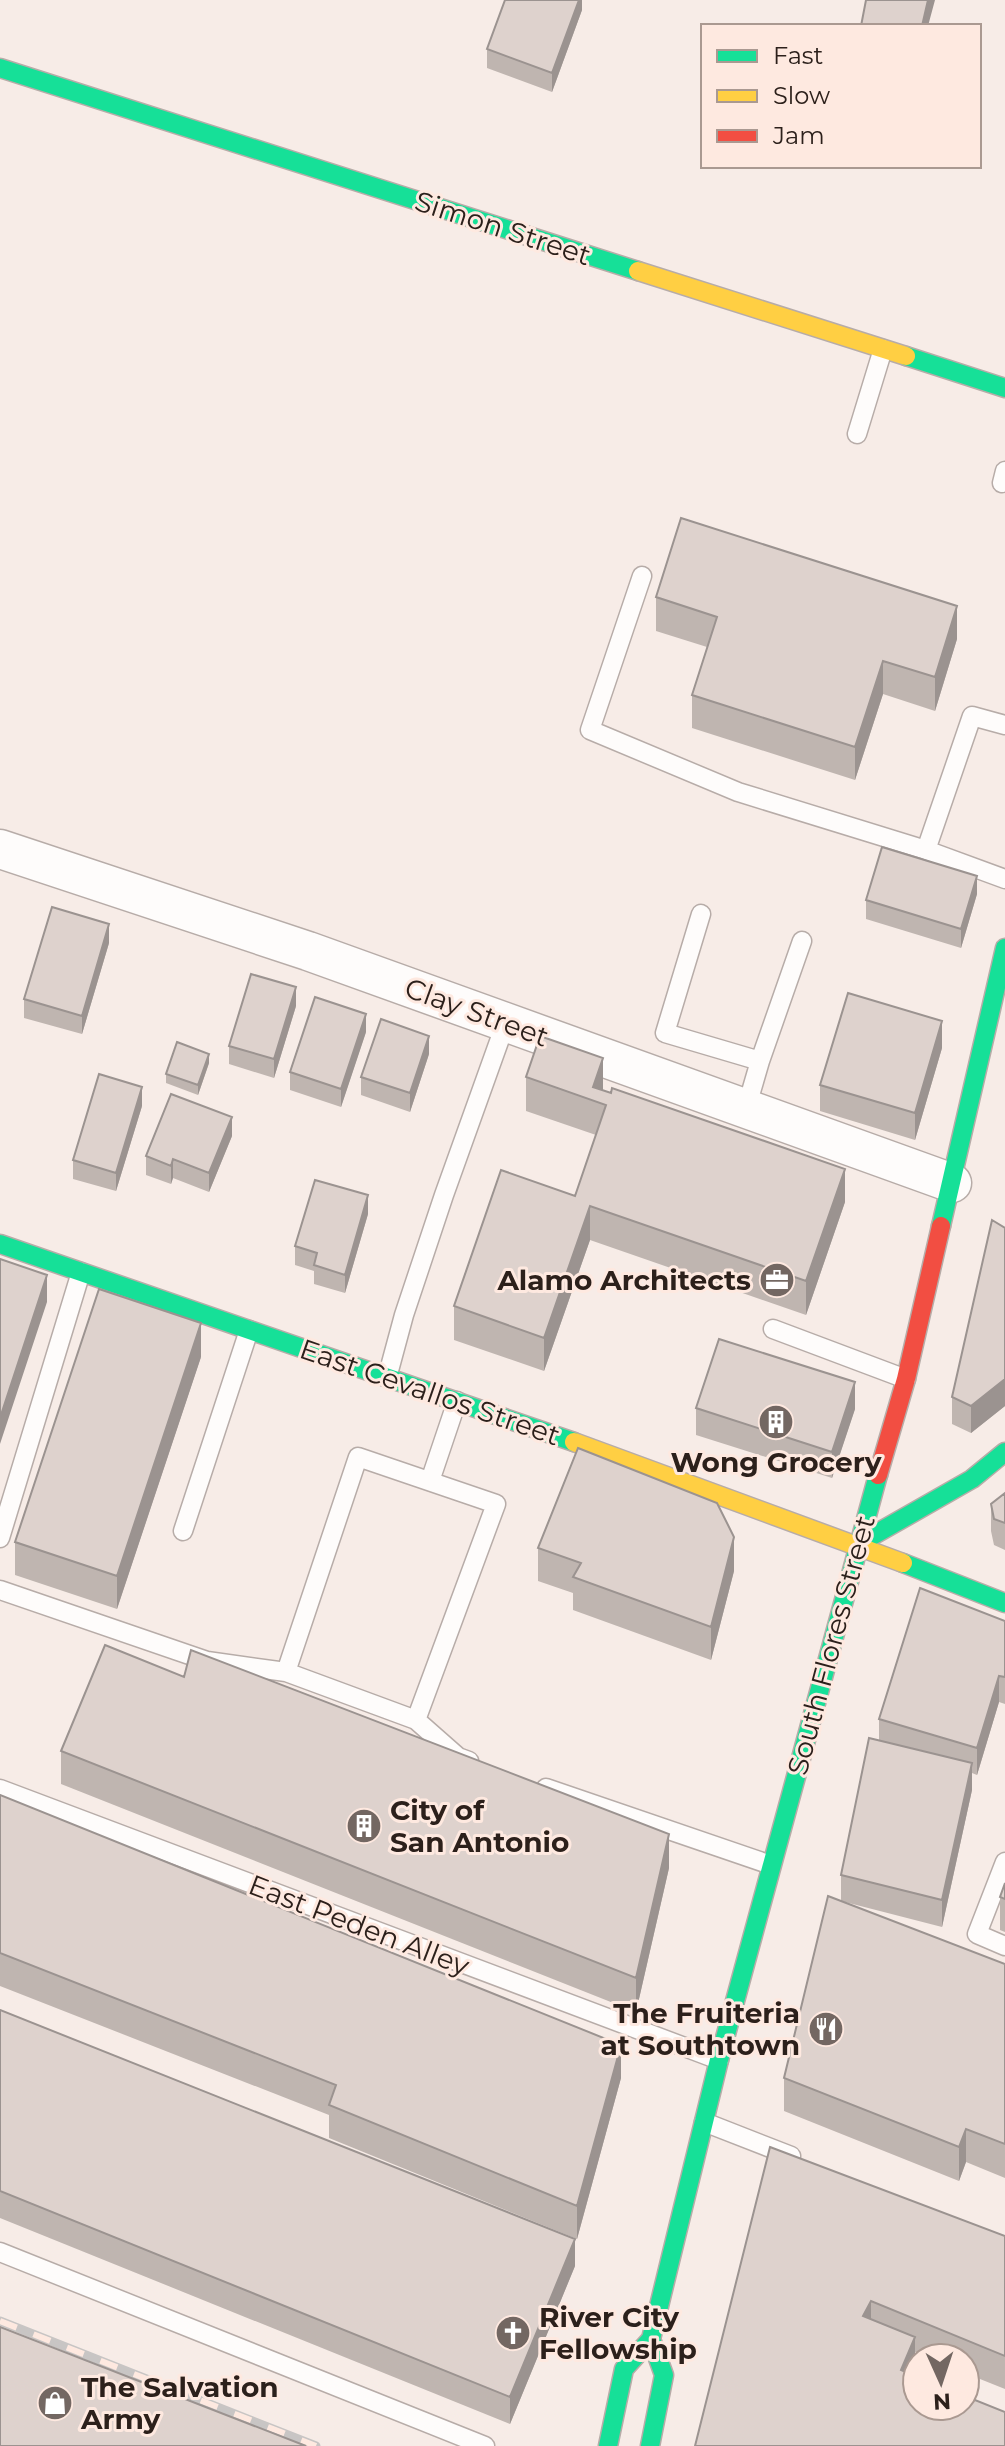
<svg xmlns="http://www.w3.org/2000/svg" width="1005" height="2446" font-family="Montserrat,sans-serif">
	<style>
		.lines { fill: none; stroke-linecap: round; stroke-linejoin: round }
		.lane-casing { stroke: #b7aca8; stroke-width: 21 }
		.street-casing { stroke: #b7aca8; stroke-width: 41 }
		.fast-casing { stroke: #b7aca8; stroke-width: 21 }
		.slow-casing { stroke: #b7aca8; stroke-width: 21 }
		.jam-casing { stroke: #b7aca8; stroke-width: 21 }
		.lane { stroke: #fefcfb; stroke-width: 18 }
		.street { stroke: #fefcfb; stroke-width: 38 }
		.fast { stroke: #16e098; stroke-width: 18 }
		.slow { stroke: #ffcf43; stroke-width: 18 }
		.jam { stroke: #f24e42; stroke-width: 18 }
		.rail-casing { stroke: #c8c5c4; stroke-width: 9 }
		.rail { stroke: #fee9e0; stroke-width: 6; stroke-dasharray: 18; stroke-linecap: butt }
		.wall { fill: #bfb5b0 }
		.shaded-wall { fill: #9b9390 }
		.building { fill: #ded2cd; stroke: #9b9390; stroke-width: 2 }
		.labels { text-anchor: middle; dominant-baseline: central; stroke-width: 6; stroke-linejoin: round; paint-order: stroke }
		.street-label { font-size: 28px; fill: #2c201b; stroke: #fee9e0 }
		.poi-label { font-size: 28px; font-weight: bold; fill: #2c201b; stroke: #fee9e0; text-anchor: start }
	</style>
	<rect width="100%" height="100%" fill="#f7ece7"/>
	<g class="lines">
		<defs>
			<path id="lane" d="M857 434 883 349
				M1002 483 1005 471
				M642 576 590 730 738 792 926 850
				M1005 725 972 716 926 850 1005 879
				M701 914 665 1033 760 1061 746 1109
				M760 1061 802 941
				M773 1329 906 1379
				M387 1378 404 1315 444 1195 506 1022
				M430 1481 457 1401
				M183 1531 249 1330
				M0 1538 81 1272
				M0 1590 207 1661 286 1672 416 1720 458 1757 469 1761
				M286 1672 358 1457 496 1504 416 1720
				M546 1788 771 1865
				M0 1789 719 2060
				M1005 1862 977 1934 1005 1946
				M704 2122 791 2156
				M0 2252 485 2446"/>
			<path id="street" d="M0 849 308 951 952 1183"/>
			<path id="fast" d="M0 68 638 271
				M906 356 1005 388
				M941 1226 1005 948
				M0 1244 574 1442
				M858 1544 972 1479 1005 1452
				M903 1563 1005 1603
				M608 2446 624 2369 651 2339 719 2060 878 1475
				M650 2446 664 2375 651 2339"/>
			<path id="slow" d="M638 271 906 356
				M574 1442 903 1563"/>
			<path id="jam" d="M878 1475 906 1379 941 1226"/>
		</defs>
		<use href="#lane" class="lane-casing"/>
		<use href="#street" class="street-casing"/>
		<use href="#fast" class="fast-casing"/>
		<use href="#slow" class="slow-casing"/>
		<use href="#jam" class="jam-casing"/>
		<use href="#lane" class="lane"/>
		<use href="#street" class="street"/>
		<use href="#fast" class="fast"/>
		<use href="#slow" class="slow"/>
		<use href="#jam" class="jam"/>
		<defs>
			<path id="rail" d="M0 2321 316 2446"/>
		</defs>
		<use href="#rail" class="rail-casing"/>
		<use href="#rail" class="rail"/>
	</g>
	<path class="wall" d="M582 0V10L552 92 487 68V49Z
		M656 597 957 639 935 711 883 694 855 780 692 728V695L707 647 656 631Z
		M977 894 961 948 866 919V900Z
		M109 943 82 1034 24 1018V999Z
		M296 1006 274 1078 229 1064V1046Z
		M366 1032 341 1107 290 1090V1072Z
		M942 1048 915 1140 820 1111V1085Z
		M429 1054 410 1112 361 1095V1077Z
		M209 1063 198 1095 166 1083V1074Z
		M526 1077 603 1090 845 1202 806 1315 590 1240 544 1371 454 1340V1306L575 1196 596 1135 526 1111Z
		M142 1106 116 1191 73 1179V1160Z
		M232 1136 209 1192 173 1178 171 1184 146 1175V1156Z
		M368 1214 345 1293 314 1284V1271L295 1265V1246Z
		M1005 1228V1406L971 1433 952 1424V1397Z
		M201 1357 117 1609 15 1575V1542Z
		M696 1408 855 1409 832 1478 696 1435Z
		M1005 1493V1550L994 1545 991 1531V1504Z
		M538 1548 734 1571 711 1660 573 1610V1593L538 1581Z
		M1005 1621V1704L999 1702 977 1775 972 1773V1790L942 1927 841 1901 1005 1964V2178L966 2162 959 2181 784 2111V2078L841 1901V1875L879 1741V1719Z
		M61 1751 669 1868 636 2012 61 1784Z
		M0 1795 621 2078 577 2239 329 2138V2115L0 1986Z
		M1005 1883V1932L1000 1930V1897Z
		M0 2010 575 2266 510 2424 0 2218Z
		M770 2147 1005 2236V2389L965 2373V2358H929L915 2352V2371L695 2446Z"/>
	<path class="shaded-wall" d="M579 0H582V10L552 92V73Z
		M928 0H935L928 26H922Z
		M957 606V639L935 711V677Z
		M883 661V694L855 780V747Z
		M977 876V894L961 948V929Z
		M109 924V943L82 1034V1016Z
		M296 987V1006L274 1078V1059Z
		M366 1014V1032L341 1107V1089Z
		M942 1021V1048L915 1140V1113Z
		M429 1036V1054L410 1112V1093Z
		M209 1054V1063L198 1095V1085Z
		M603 1058V1091L593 1087Z
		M142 1087V1106L116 1191V1173Z
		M232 1117V1136L209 1192V1173Z
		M173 1159V1178L171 1184V1166Z
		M845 1169V1202L806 1315V1281Z
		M368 1195V1214L345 1293V1275Z
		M590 1206V1240L544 1371V1338Z
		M47 1275V1302L0 1444V1418Z
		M201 1323V1357L117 1609V1576Z
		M1005 1379V1406L971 1433V1406Z
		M855 1382V1409L832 1478V1452Z
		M734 1537V1571L711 1660V1627Z
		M999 1676V1702L977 1775V1748Z
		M972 1763V1790L942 1927V1900Z
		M669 1834V1868L636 2012V1978Z
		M621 2045V2078L577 2239V2206Z
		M966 2129V2162L959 2181V2147Z
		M575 2239V2266L510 2424V2397Z
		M871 2301V2334L863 2316Z
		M915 2337V2371L901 2403V2370Z"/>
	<path class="building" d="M505 0H579L552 73 487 49Z
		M866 0H928L922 26H861Z
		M681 518 957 606 935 677 883 661 855 747 692 695 717 617 656 597Z
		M882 847 977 876 961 929 866 900Z
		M52 907 109 924 82 1016 24 999Z
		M251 974 296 987 274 1059 229 1046Z
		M848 993 942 1021 915 1113 820 1085Z
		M315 997 366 1014 341 1089 290 1072Z
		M381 1019 429 1036 410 1093 361 1077Z
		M540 1036 603 1058 593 1087 611 1093 612 1088 845 1169 806 1281 590 1206 544 1338 454 1306 501 1170 575 1196 606 1105 526 1077Z
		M177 1042 209 1054 198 1085 166 1074Z
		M99 1074 142 1087 116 1173 73 1160Z
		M171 1094 232 1117 209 1173 173 1159 171 1166 146 1156Z
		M315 1180 368 1195 345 1275 314 1265 317 1253 295 1246Z
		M992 1220 1005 1228V1379L971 1406 952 1397Z
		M0 1259 47 1275 0 1418Z
		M99 1289 201 1323 117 1576 15 1542Z
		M719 1339 855 1382 832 1452 696 1408Z
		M578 1448 717 1503 734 1537 711 1627 573 1577 581 1563 538 1548Z
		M1005 1493V1523L994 1519 991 1504Z
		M920 1588 1005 1621V1677L999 1676 977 1748 879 1719Z
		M105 1645 184 1677 191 1650 669 1834 636 1978 61 1751Z
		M869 1738 972 1763 942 1900 841 1875Z
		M0 1795 621 2045 577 2206 329 2105 336 2085 0 1953Z
		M1005 1883V1899L1000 1897Z
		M828 1896 1005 1964V2144L966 2129 959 2147 784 2078Z
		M0 2010 575 2239 510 2397 0 2191Z
		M770 2147 1005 2236V2356L871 2301 863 2316 915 2337 901 2370 917 2377V2406H965V2396L1005 2412V2446H695Z
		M0 2327 306 2446H0Z"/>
	<defs>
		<symbol id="office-disc" viewBox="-11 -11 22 22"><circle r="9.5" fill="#736762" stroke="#fee9e0"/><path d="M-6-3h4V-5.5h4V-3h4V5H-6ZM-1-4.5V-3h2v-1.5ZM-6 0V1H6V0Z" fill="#fff"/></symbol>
		<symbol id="building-disc" viewBox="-11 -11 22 22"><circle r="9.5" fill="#736762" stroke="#fee9e0"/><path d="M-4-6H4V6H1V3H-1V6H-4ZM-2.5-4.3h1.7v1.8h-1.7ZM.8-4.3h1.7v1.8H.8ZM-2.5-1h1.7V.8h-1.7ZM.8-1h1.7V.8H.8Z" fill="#fff"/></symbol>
		<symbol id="restaurant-disc" viewBox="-11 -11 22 22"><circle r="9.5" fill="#736762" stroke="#fee9e0"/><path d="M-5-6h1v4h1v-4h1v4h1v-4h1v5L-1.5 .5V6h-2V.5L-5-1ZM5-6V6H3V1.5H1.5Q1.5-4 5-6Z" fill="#fff"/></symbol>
		<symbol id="church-disc" viewBox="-11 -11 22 22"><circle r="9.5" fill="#736762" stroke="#fee9e0"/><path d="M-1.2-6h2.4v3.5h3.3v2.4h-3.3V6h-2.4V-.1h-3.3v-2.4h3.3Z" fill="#fff"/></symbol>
		<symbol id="shop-disc" viewBox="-11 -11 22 22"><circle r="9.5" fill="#736762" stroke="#fee9e0"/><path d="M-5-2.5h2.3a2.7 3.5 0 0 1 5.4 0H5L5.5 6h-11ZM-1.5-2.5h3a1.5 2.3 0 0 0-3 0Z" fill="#fff"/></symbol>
	</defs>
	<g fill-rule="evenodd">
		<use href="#office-disc" x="757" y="1260" width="40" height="40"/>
		<use href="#building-disc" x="756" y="1402" width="40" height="40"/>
		<use href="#building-disc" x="344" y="1806" width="40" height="40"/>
		<use href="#restaurant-disc" x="806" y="2009" width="40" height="40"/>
		<use href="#church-disc" x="493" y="2313" width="40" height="40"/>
		<use href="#shop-disc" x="35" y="2383" width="40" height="40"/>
	</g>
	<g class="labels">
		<g class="street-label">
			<text transform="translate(503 228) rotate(18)">Simon Street</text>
			<text transform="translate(477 1012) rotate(20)">Clay Street</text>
			<text transform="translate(430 1392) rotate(19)">East Cevallos Street</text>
			<text transform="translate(831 1645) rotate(-75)">South Flores Street</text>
			<text transform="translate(359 1925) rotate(21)">East Peden Alley</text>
		</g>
		<g class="poi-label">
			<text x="751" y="1280" text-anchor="end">Alamo Architects</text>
			<text x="776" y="1462" text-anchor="middle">Wong Grocery</text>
			<text x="390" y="1810">City of<tspan x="390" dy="32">San Antonio</tspan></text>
			<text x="800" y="2013" text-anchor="end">The Fruiteria<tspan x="800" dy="32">at Southtown</tspan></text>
			<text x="539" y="2317">River City<tspan x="539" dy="32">Fellowship</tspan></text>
			<text x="81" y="2387">The Salvation<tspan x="81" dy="32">Army</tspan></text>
		</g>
	</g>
	<rect x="701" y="24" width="280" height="144" fill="#fee9e0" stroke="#aa9991" stroke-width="2"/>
	<rect x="717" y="50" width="40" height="12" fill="#16e098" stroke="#aa9991" stroke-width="2"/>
	<text x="773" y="64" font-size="24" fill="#2c201b">Fast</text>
	<rect x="717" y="90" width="40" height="12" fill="#ffcf43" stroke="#aa9991" stroke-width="2"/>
	<text x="773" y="104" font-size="24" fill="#2c201b">Slow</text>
	<rect x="717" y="130" width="40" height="12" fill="#f24e42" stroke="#aa9991" stroke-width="2"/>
	<text x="773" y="144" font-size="24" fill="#2c201b">Jam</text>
	<g transform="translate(941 2382) rotate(177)"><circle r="38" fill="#fee9e0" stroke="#aa9991" stroke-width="2"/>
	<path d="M0-6L14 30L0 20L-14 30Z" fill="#736762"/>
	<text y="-12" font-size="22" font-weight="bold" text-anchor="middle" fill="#2c201b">N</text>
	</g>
</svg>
